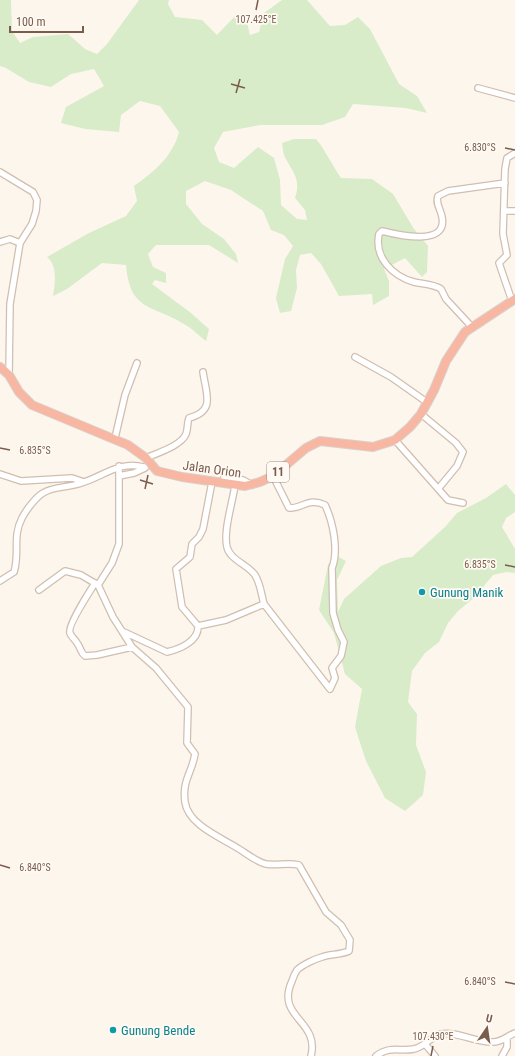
<svg xmlns="http://www.w3.org/2000/svg" width="515" height="1056" font-family="'Roboto Condensed',sans-serif">
	<style>
		.green { fill: #d8ecc9 }
		.lines { fill: none; stroke-linecap: round; stroke-linejoin: round }
		.minor-casing { stroke: #d1beb0; stroke-width: 8 }
		.highway-casing { stroke: #dad1cd; stroke-width: 10 }
		.minor { stroke: #fff; stroke-width: 5.5 }
		.highway { stroke: #f7b7a3; stroke-width: 8 }
		.ticks { fill: none; stroke: #7a5c4d; stroke-width: 1.5 }
		.culture-dot { fill: #0f9aa8; stroke: #fffaf3; stroke-width: 1.5 }
		.labels { text-anchor: middle; dominant-baseline: central; stroke-width: 3.5; stroke-linejoin: round; paint-order: stroke }
		.shield { fill: #fffaf3; stroke: #a28b7f; stroke-width: 1 }
		.shield-label { font-size: 12px; font-weight: bold; fill: #7a5c4d }
		.street-label { font-size: 13px; fill: #7a5c4d; stroke: #fffaf3 }
		.culture-label { font-size: 13px; fill: #0d838f; stroke: #fffaf3; text-anchor: start }
		.ticks-label { font-size: 10px; text-anchor: middle; fill: #7a5c4d; stroke: #fffaf3; stroke-width: 3.5; stroke-linejoin: round; paint-order: stroke }
	</style>
	<rect width="100%" height="100%" fill="#fdf6ec"/>
	<path class="green" d="M0 0H11L12 31 20 43 33 37 68 34 85 49 97 54 107 44 139 0H169L168 4 175 17 202 20 217 35 236 15 246 18 250 35 259 32 264 13 282 0H307L330 26 345 25 358 17 370 29 399 84 417 96 427 113 406 108 353 104 345 117 322 125H260L223 132 214 148 219 162 234 168 258 147 274 158 280 180 281 205 297 219 307 220 305 210 295 198C301 180 294 174 286 159 283 155 283 148 282 143L294 139H316C326 151 332 165 341 178L372 179 393 194 414 229 428 246 427 272 422 277 405 258 384 269 389 281V296L373 305 372 294 339 296 321 264 311 253 300 255 296 270 297 288 291 311 280 313 276 298 285 259 293 246 284 235 271 230 263 211 231 190 205 181 186 191V204L202 224 224 239 236 254 238 263 209 245H156L148 254 153 267 166 273V283L155 280 152 284 191 313 209 329 206 341C199 336 192 328 184 324 152 304 130 312 126 265L102 263 67 289 53 296C55 283 58 266 47 257L89 233 126 216 137 201 134 186C154 172 173 156 179 132L160 106 140 101 121 115 119 132 85 129 61 123 66 107 104 86 94 69 71 74 51 87 29 82 6 68 0 66Z
		M506 484 515 495V512L506 518 502 527 515 549V573L506 572 493 575 475 597 458 611 448 623 439 642 425 653 412 671 408 702 417 714 416 745 426 772 423 795 405 811 385 798 366 761 355 727 362 689 345 674 334 633 319 610 328 565 335 555 346 561 337 580 338 612 344 599 381 566 401 558 412 557 445 527 457 513 486 498Z"/>
	<g class="lines">
		<defs>
			<path id="minor" d="M478 88 515 98
				M0 172 33 192 37 200 36 211 32 224 20 243 10 304 9 375
				M504 211H515
				M0 242 10 239 20 243
				M512 301 499 263 507 255 503 234 505 169 507 158 515 153
				M471 326 446 299 441 289C434 284 422 284 414 282 392 276 374 257 379 234L382 231C398 235 448 247 442 217 441 210 435 203 438 196L448 191 505 183
				M355 357 391 377 428 403
				M421 414 456 443 463 452 457 466 438 489
				M115 438 125 395 137 363
				M395 440 448 500 463 503
				M146 458C157 453 181 446 186 434 188 429 187 423 189 418 216 411 206 394 203 372
				M119 466V544L112 563 98 585 113 617 132 647 156 668 188 707 187 743 195 754C192 773 182 780 185 802 188 825 222 838 239 849 247 854 257 862 266 864 277 866 288 862 299 865L326 912 341 925 350 940 349 951C340 955 330 954 322 957 315 959 302 965 297 970 295 973 293 978 292 981 275 1018 320 1020 311 1056
				M0 474 21 481 72 478 84 482
				M119 476 134 473 145 468
				M224 477 243 480 252 485
				M235 485C233 501 223 531 227 547 230 560 247 564 255 575 261 585 261 594 264 604L330 689 335 678 332 668 341 656 344 642 338 630 333 613 332 568C339 550 333 522 325 505 308 497 302 509 289 508L273 476
				M0 581 14 572C20 553 12 537 22 518 26 510 36 497 43 493 54 486 66 488 78 484 102 478 118 460 144 467
				M95 583C90 591 67 626 70 633 71 637 75 639 77 643 81 648 80 652 85 656L97 655 132 647
				M39 590 65 571 81 575 98 585
				M198 626 226 620 264 604
				M122 631 167 652C180 649 199 641 198 626L182 607 176 569 190 557 192 544 199 537 203 529 212 482
				M425 1044 435 1056
				M376 1056C391 1045 399 1052 414 1049 425 1047 431 1036 441 1034 458 1031 475 1043 493 1042 502 1042 507 1036 515 1033
				M502 1056 507 1047V1038"/>
			<path id="highway" d="M0 367 9 375 19 392 32 405 128 445 146 458 157 471 182 477 245 486 260 482 273 476 306 448 320 441 373 447 395 440 410 427 421 414 434 390 446 361 465 332 515 299"/>
		</defs>
		<use href="#minor" class="minor-casing"/>
		<use href="#highway" class="highway-casing"/>
		<use href="#minor" class="minor"/>
		<use href="#highway" class="highway"/>
	</g>
	<path class="ticks" d="M256 10 258 0M231 84 245 88M236 93 240 79M505 148 515 150M0 448 10 450M140 480 153 484M145 489 148 475M505 565 515 567M0 865 10 868M505 982 515 984M431 1056 433 1046"/>
	<g class="culture-dot">
		<circle cx="422" cy="592" r="4"/>
		<circle cx="113" cy="1030" r="4"/>
	</g>
	<g class="labels">
		<rect class="shield" x="267" y="462" width="22" height="20" rx="3"/>
		<g class="shield-label">
			<text x="278" y="472">11</text>
		</g>
		<g class="street-label">
			<text transform="translate(212 469) rotate(8)">Jalan Orion</text>
		</g>
		<g class="culture-label">
			<text x="430" y="592">Gunung Manik</text>
			<text x="121" y="1030">Gunung Bende</text>
		</g>
	</g>
	<g class="ticks-label">
		<text x="256" y="23">107.425°E</text>
		<text x="480" y="151">6.830°S</text>
		<text x="35" y="454">6.835°S</text>
		<text x="480" y="568">6.835°S</text>
		<text x="35" y="871">6.840°S</text>
		<text x="480" y="985">6.840°S</text>
		<text x="433" y="1040">107.430°E</text>
	</g>
	<g transform="translate(487 1028) rotate(13)" stroke="#fffaf3" stroke-width="3" paint-order="stroke">
	<path d="M0-3L7 15L0 10L-7 15Z" fill="#7a5c4d"/>
	<text y="-6" font-size="11" font-weight="bold" text-anchor="middle" fill="#7a5c4d">U</text>
	</g>
	<path d="M10 26v6h73v-6" fill="none" stroke="#7a5c4d" stroke-width="2"/>
	<text x="16" y="26" font-size="12" fill="#7a5c4d" stroke="#fffaf3" stroke-width="3" paint-order="stroke">100 m</text>
</svg>
